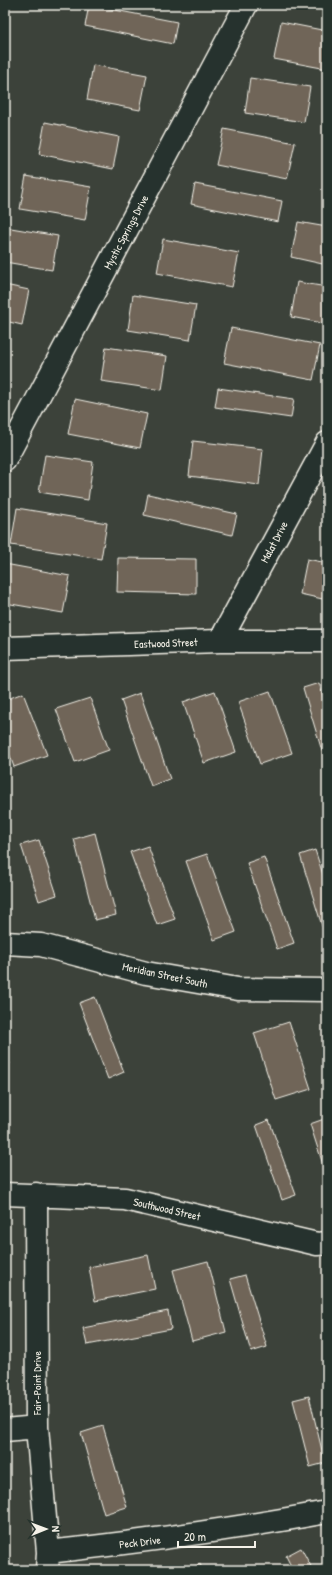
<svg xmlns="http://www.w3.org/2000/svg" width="332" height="1575" font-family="'Patrick Hand',sans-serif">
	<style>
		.building { fill: #6f6558; stroke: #f4f1e8 }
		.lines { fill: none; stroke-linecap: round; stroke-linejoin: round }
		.minor-casing { stroke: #f4f1e8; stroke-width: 25 }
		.minor { stroke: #26332d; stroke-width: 22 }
		.labels { text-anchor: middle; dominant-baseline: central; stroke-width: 3; stroke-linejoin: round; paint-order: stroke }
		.street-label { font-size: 11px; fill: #f4f1e8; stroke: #26332d }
	</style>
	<rect width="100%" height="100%" fill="#3c423a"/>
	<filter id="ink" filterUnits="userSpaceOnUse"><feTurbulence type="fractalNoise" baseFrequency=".025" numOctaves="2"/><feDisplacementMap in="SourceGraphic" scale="8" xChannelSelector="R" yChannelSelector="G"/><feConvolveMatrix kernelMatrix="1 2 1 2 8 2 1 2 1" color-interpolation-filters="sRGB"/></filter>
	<g filter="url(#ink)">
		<path class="building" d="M89 5 177 22 173 44 85 26Z
			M306 5H327V10L306 6Z
			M281 22 327 31V69L274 59Z
			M93 65 147 75 140 110 87 100Z
			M250 78 310 87 304 122 245 113Z
			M45 122 119 137 113 169 39 154Z
			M224 129 295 143 287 179 216 165Z
			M26 176 91 187 85 220 20 209Z
			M195 184 282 201 278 222 191 204Z
			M298 222 327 227V265L291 257Z
			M5 227 58 236 52 270 5 262Z
			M163 239 239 253 232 287 157 273Z
			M297 282 327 287V324L291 317Z
			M5 285 29 290 22 325 5 321Z
			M133 295 196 305 190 340 128 330Z
			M231 328 320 345 313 380 224 363Z
			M106 347 167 356 162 390 101 381Z
			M218 388 294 399 291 418 215 407Z
			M75 399 147 414 140 448 68 434Z
			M193 441 263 449 259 485 189 476Z
			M45 455 93 462 88 500 39 492Z
			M148 494 237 514 232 535 144 515Z
			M17 508 107 523 101 559 11 545Z
			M118 558 196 559V594L117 592Z
			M307 559 327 563V600L300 594Z
			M5 564 70 576 63 613 5 603Z
			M319 683 327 709V760L325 761 303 688Z
			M215 691 236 752 204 763 183 702Z
			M270 691 292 753 260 764 238 702Z
			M23 693 47 755 14 767 5 742V700Z
			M140 693 170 779 151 786 121 700Z
			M90 698 109 750 75 762 56 709Z
			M95 833 116 915 95 920 74 839Z
			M39 840 57 895 39 901 21 845Z
			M148 846 175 919 157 925 130 852Z
			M315 850 327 887V942L300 855Z
			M207 854 236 932 214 940 186 861Z
			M264 857 294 943 277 949 247 863Z
			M95 997 124 1072 108 1079 79 1003Z
			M289 1022 311 1089 276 1100 254 1033Z
			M5 1047 10 1064 5 1066Z
			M327 1118V1177L310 1124Z
			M269 1120 296 1195 282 1200 256 1125Z
			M148 1255 155 1289 95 1301 89 1267Z
			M208 1261 226 1332 192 1341 173 1270Z
			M245 1275 267 1347 251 1352 230 1279Z
			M168 1311 171 1329 87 1345 83 1328Z
			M309 1396 325 1463 310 1467 293 1400Z
			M103 1426 127 1507 104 1514 81 1433Z
			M301 1548 313 1570H293L286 1556Z
			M200 1564 203 1570H188Z"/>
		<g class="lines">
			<defs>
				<path id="minor" d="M5 460 246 5
					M220 641 327 443
					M5 648 220 641H327
					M5 943 41 945 146 973 238 989 327 990
					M5 1194 125 1199 317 1244 327 1243
					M36 1194 37 1427 48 1552 47 1570
					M5 1430 37 1427
					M48 1552C141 1542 234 1529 327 1512"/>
			</defs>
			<use href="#minor" class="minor-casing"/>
			<use href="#minor" class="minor"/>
		</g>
	</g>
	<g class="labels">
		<g class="street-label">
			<text transform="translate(126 232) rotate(-62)">Mystic Springs Drive</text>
			<text transform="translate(274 542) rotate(-62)">Malat Drive</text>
			<text transform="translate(166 643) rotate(-2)">Eastwood Street</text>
			<text transform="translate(165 975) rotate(12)">Meridian Street South</text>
			<text transform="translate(167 1209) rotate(13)">Southwood Street</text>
			<text transform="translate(37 1383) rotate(-90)">Fair-Point Drive</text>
			<text transform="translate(140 1542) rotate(-7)">Peck Drive</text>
		</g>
	</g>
	<rect width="332" height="1575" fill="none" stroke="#26332d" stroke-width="20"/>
	<rect x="10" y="10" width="312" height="1555" fill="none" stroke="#f4f1e8" stroke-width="1.5" filter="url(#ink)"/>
	<g transform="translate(46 1529) rotate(89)" stroke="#26332d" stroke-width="3" paint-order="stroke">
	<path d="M0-3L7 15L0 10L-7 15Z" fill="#f4f1e8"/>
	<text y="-6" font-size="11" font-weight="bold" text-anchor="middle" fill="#f4f1e8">N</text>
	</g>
	<path d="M178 1541v6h77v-6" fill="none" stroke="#f4f1e8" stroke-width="2"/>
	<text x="184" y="1541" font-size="12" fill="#f4f1e8" stroke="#26332d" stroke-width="3" paint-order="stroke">20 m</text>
</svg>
